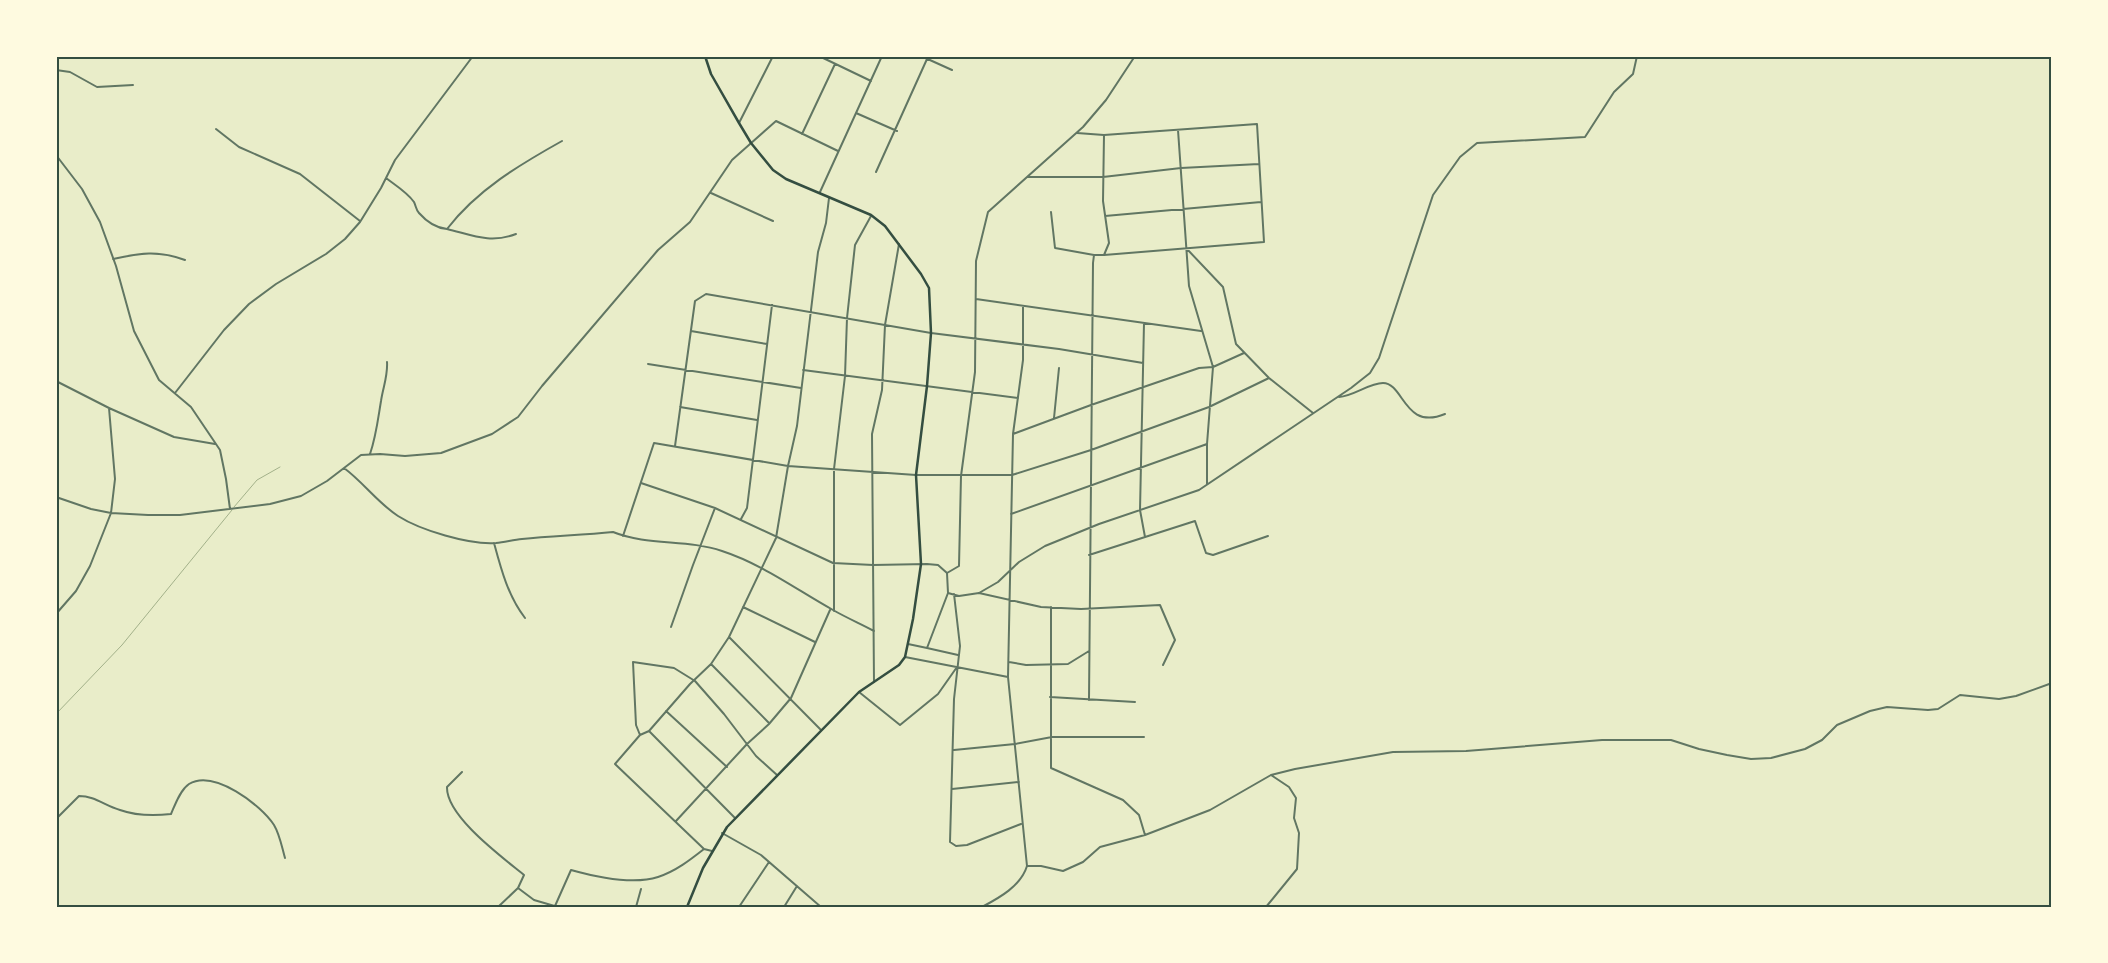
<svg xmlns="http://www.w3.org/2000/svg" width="2108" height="963" font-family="Literata,serif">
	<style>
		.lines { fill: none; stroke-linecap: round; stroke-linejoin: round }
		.stream { stroke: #a3b18a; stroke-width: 1 }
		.minor { stroke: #617663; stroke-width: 2 }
		.secondary { stroke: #344e41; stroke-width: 2.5 }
		.neatline { fill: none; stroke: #344e41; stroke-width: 2 }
	</style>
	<rect width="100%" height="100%" fill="#e9edc9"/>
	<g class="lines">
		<path class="stream" d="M234 507 257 480 280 467
			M56 714 122 645 232 510"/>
		<path class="minor" d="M819 56 871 81
			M921 56 952 70
			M56 70 70 72 97 87 133 85
			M856 113 897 131
			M739 123 773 56
			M216 129 239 147 300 174 360 221
			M1178 130 1189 286 1213 367 1207 444V484
			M1077 133 1104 135 1257 124 1264 242 1104 255
			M802 134 835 64
			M56 155 82 189 100 222 116 266 134 331 159 380 191 407 220 450 226 479 230 509
			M876 172 927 59
			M1027 177H1103L1181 168 1259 164
			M386 178C395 185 407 192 414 202 416 206 416 210 419 213 426 221 436 228 447 229 477 190 519 165 562 141
			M820 192 882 56
			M711 193 773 221
			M1051 212 1055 248 1094 255
			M1105 216 1261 202
			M447 229C472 235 490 244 516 234
			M1186 248 1223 287 1236 344 1269 378 1313 413
			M113 259C140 253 158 250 185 260
			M976 299 1201 331
			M1144 323 1140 510 1145 537
			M691 331 767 344
			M648 364 801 388
			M803 370 1018 398
			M56 381 109 408 115 479 111 513 90 566 76 591 56 614
			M175 393 224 330 249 304 276 284 326 254 345 239 360 222 381 188 395 160 473 56
			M1339 397C1354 396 1369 383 1383 383 1404 383 1404 431 1445 414
			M680 407 757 420
			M109 408 174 437 215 444
			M1054 418 1059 368
			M1013 434 1091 405 1199 368 1213 367 1244 353
			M675 446 695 301 706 294 931 333 1059 349 1143 363
			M370 454C376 437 378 419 381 401 383 387 388 376 387 362
			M344 468C363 482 378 503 398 516 420 530 469 545 496 543 505 542 513 540 522 539 553 536 583 535 613 532 648 546 687 539 722 551 762 564 797 590 833 610 847 618 861 624 874 631
			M641 483 715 508 833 563 873 565 927 564 938 565 947 573 948 593 959 596 979 593 998 582 1019 562 1045 546 1099 524 1199 490 1351 388 1370 373 1379 358 1433 195 1460 157 1477 143 1585 137 1614 92 1633 74 1637 56
			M56 497 91 509 111 513 148 515H180L270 504 301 496 327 481 361 455 380 454 405 456 441 453 492 434 518 417 542 386 658 250 690 222 732 160 776 121 838 151
			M1011 514 1207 444
			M741 519 747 508 772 305
			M623 536 654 443 788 466 916 475H1012L1091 450 1209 407 1269 378
			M494 543C501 569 508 596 525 618
			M1089 555 1195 521 1206 553 1213 555 1268 536
			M947 573 959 566 961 476 975 372 976 261 988 212 1083 127 1106 100 1135 56
			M979 593 1041 607 1081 609 1160 605 1175 640 1163 665
			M954 594 960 646 954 699 950 842 956 846 967 845 1021 824
			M743 607 815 642
			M1051 607V768L1123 800 1139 815 1145 835
			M834 611V469L845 376 847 318 855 245 871 216
			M671 627 693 565 715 508
			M729 637 821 730
			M908 644 927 648 948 593
			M927 648 958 655
			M905 657 1008 677 1027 866H1041L1063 871 1083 862 1100 847 1145 835 1210 810 1271 775 1289 787 1296 798 1294 818 1299 833 1297 869 1266 907
			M1009 662 1026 665 1068 664 1089 651
			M711 664 769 723
			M1008 677 1013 434 1023 360V306
			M874 682 872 434 882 390 885 325 899 244
			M859 692 900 725 938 694 957 667
			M1050 697 1135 702
			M1089 700 1093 263 1094 255H1104L1109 243 1103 201 1104 135
			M666 711 727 767
			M649 731 735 818
			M640 735 636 725 633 662 674 668 695 681 724 714 756 756 777 775
			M954 750 1015 744 1052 737H1144
			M462 772 447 787C446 816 502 857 524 875L518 888 498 907
			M1271 775 1295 769 1393 752 1466 751 1602 740H1671L1699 749 1727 755 1751 759 1771 758 1805 749 1822 740 1837 725 1870 711 1887 707 1928 710 1938 709 1960 695 1999 699 2016 696 2052 683
			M952 789 1019 782
			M56 819 79 796C95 796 105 806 120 810 137 816 154 816 171 814 175 805 180 790 189 784 214 769 261 805 274 825 280 835 282 848 285 858
			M676 821 747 744 769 724 791 698 830 610
			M722 833 761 855 821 907
			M704 849 615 764 640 735 649 731 690 684 711 664 729 637 776 538 788 466 797 426 818 252 826 223 829 198
			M518 888 534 900 558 907
			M555 906 571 870C596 877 633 885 658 877 676 871 690 860 704 849L712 851
			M636 907 641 889
			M739 907 769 862
			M784 907 797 886
			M982 907C999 898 1021 886 1027 866"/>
		<path class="secondary" d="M687 907 703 868 727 827 859 692 899 665 905 657 913 619 921 564 916 475 927 386 931 333 929 288 921 274 885 226 871 215 786 179 773 170 751 143 739 123 711 74 705 56"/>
	</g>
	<rect width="2108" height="963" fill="none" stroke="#fefae0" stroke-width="115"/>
	<rect x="58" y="58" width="1992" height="848" class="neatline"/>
</svg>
